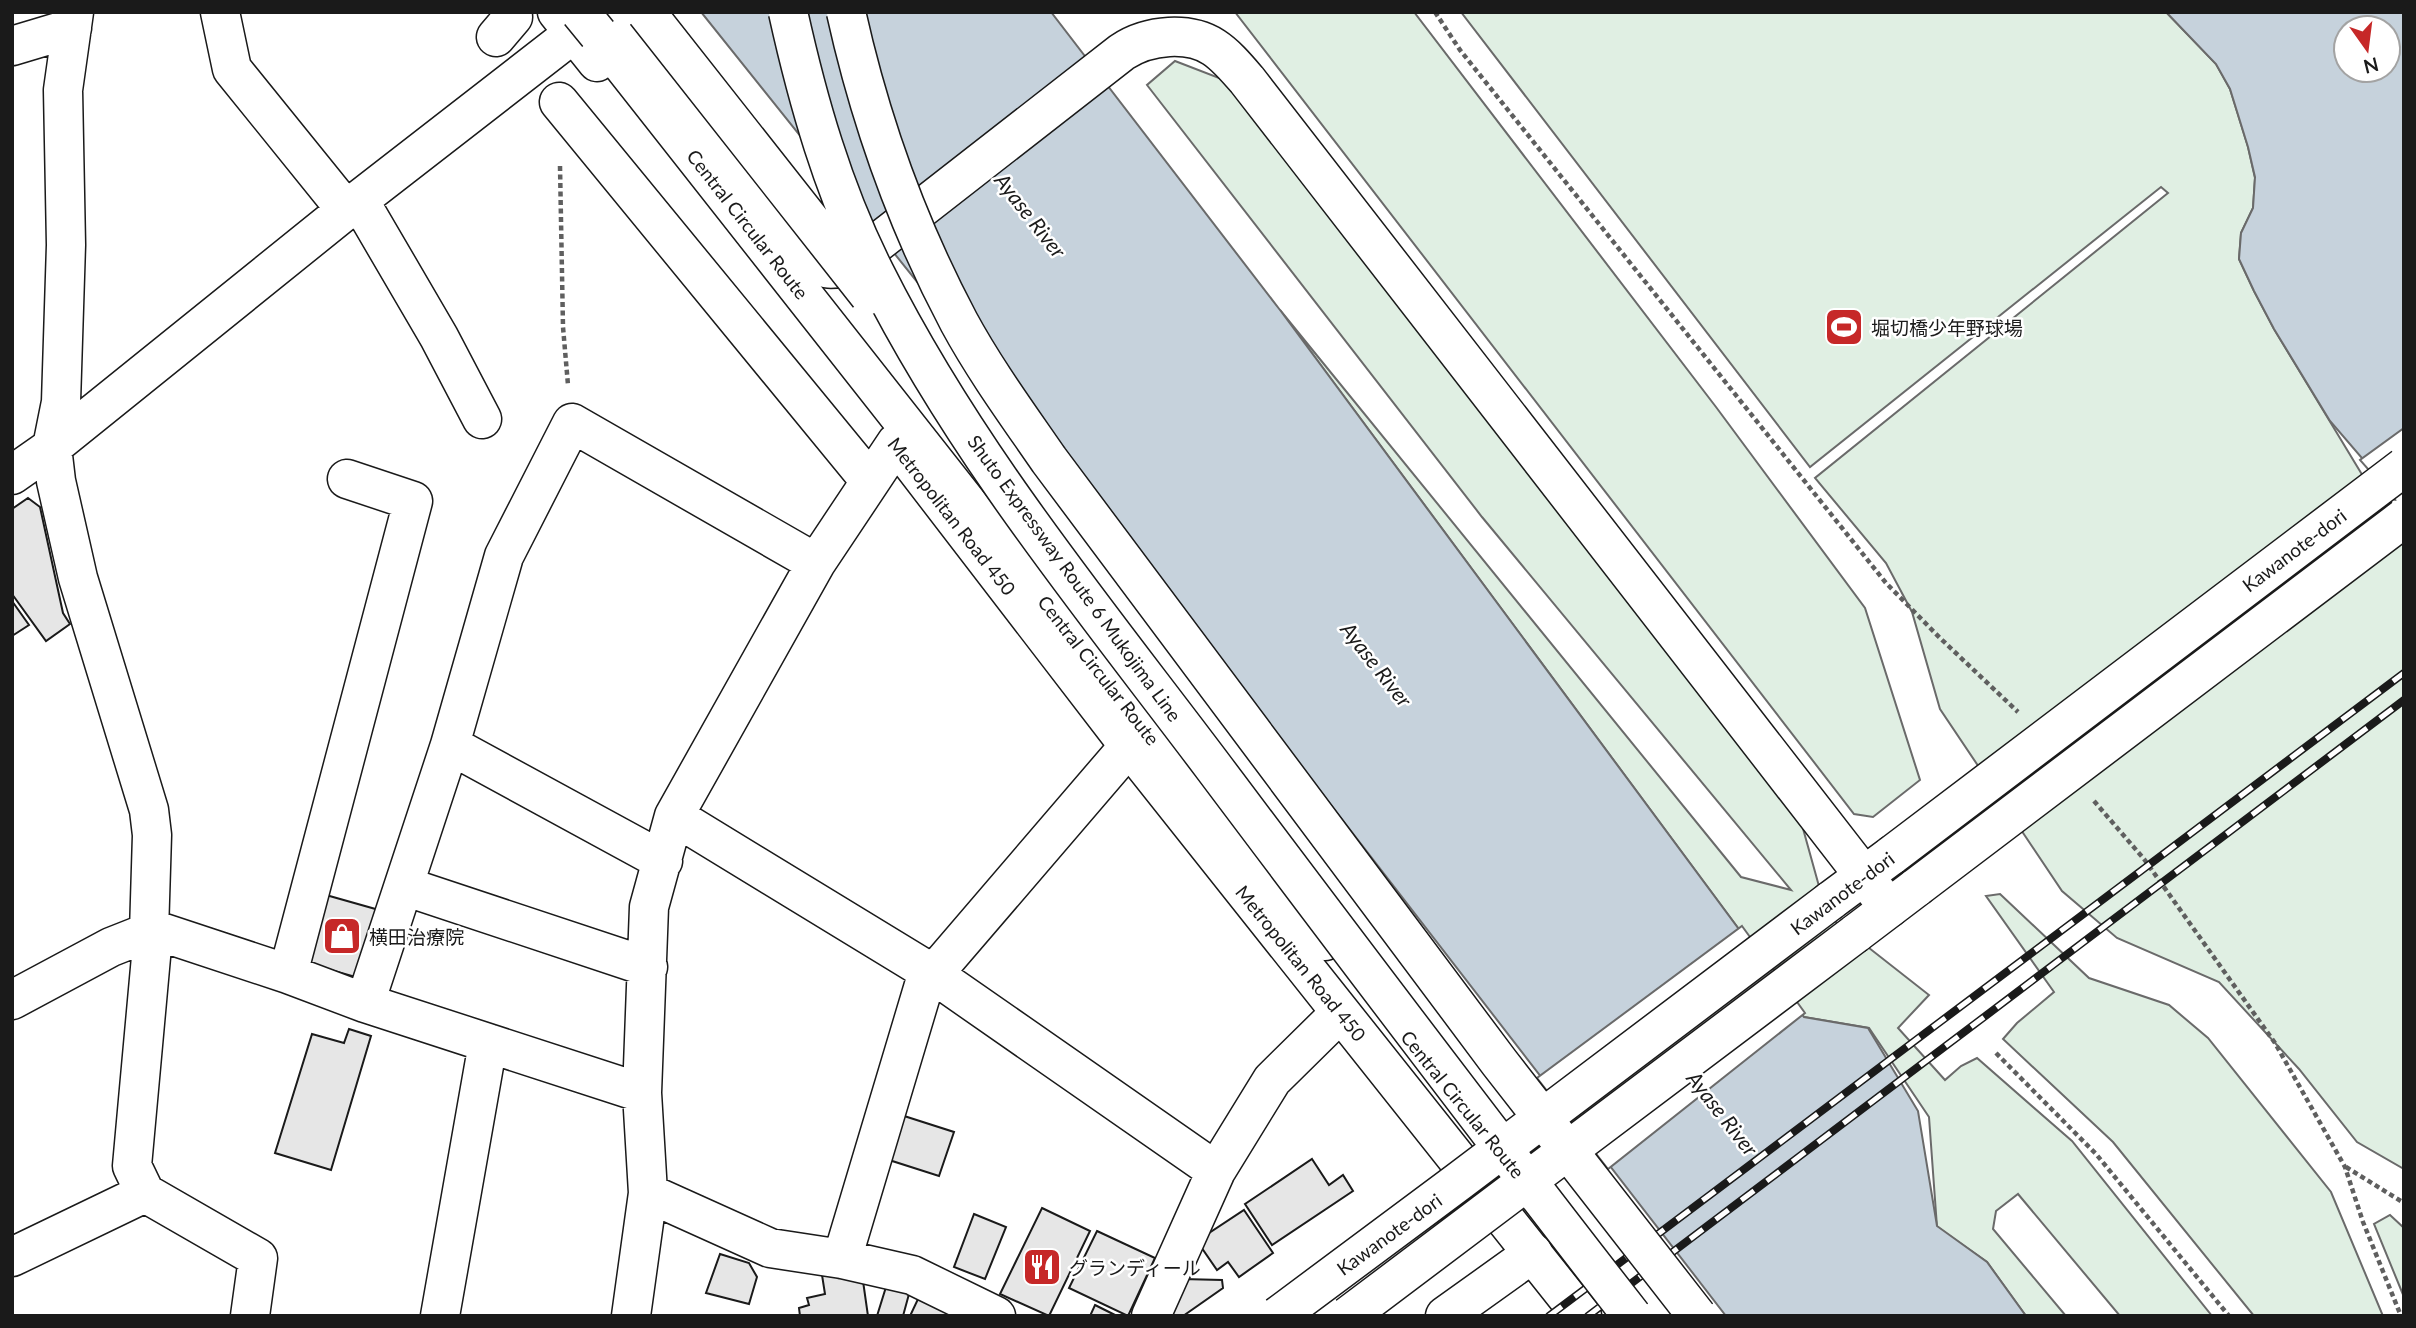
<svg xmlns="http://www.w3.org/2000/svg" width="2416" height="1328" font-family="Lato,'Noto Sans JP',sans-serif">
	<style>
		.green { fill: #e0efe3; stroke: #6a6a6a; stroke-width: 2 }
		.water { fill: #c6d2dc; stroke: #6a6a6a; stroke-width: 2; fill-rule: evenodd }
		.pier { fill: #fff; stroke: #6a6a6a; stroke-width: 2 }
		.building { fill: #e6e6e6; stroke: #1a1a1a; stroke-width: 2 }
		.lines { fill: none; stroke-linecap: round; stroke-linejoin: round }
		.minor-casing { stroke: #1a1a1a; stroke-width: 41 }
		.major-casing { stroke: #1a1a1a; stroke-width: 41 }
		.highway-casing { stroke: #1a1a1a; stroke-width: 41 }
		.path { stroke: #5f5f5f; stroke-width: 4.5; stroke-dasharray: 5 3.5; stroke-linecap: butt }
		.minor { stroke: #fff; stroke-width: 38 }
		.major { stroke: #fff; stroke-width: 38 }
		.highway { stroke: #fff; stroke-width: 38 }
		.rail-casing { stroke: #1a1a1a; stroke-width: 8 }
		.rail { stroke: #fff; stroke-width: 5; stroke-dasharray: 16; stroke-linecap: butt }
		.major-bridge-casing { stroke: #1a1a1a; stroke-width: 41; stroke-linecap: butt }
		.highway-bridge-casing { stroke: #1a1a1a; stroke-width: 41; stroke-linecap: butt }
		.major-bridge { stroke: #fff; stroke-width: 38 }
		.highway-bridge { stroke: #fff; stroke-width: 38 }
		.labels { text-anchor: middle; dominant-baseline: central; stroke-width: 5; stroke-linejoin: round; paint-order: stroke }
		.street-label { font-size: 19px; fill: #1a1a1a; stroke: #fff }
		.poi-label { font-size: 19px; fill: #1a1a1a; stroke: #fff; text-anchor: start }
		.water-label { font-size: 21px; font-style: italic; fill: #1a1a1a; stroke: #fff }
	</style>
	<rect width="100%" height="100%" fill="#fff"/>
	<path class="green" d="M1235 12H1414L1716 407 1865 608 1920 780 1873 817 1854 814Z
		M1461 12H2166L2216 64 2230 89 2248 147 2255 178 2253 208 2241 233 2239 259 2254 291 2274 329 2404 544V1169L2357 1142 2299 1069 2219 982 2117 938 2062 891 1940 709 1912 612 1886 563 1815 478 2168 193 2161 187 1810 467Z
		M1175 61 1240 86 1802 825 1827 915 1929 995 1898 1028 1945 1080 1961 1066 1977 1058 2072 1141 2212 1316H2120L2018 1194 1996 1211 1993 1229 2066 1316H2026L1987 1262 1937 1227 1929 1117 1869 1028 1804 1017 1280 310 1741 877 1791 890 1482 517 1147 85Z
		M2000 894 2089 978 2169 1005 2208 1038 2331 1192 2383 1316H2254L2113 1142 2003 1039 2017 1023 2054 992 1986 896Z
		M2390 1215 2404 1228V1297L2374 1224Z"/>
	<path class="water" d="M701 12H1051L1280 310 1804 1017 1868 1028 1918 1111 1937 1226 1987 1262 2026 1316H1726L1187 619Z
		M2166 12H2404V507L2330 421 2274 329 2254 291 2239 259 2241 233 2253 208 2255 177 2248 147 2230 89 2216 64ZM2346 28H2388V70H2346Z"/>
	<path class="pier" d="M2404 428V510L2360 460Z
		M1742 926 1805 1013 1608 1169 1537 1078Z"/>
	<path class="building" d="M28 498 40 507 63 613 70 624 46 641 12 594V509Z
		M12 601 29 625 12 636Z
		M326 895 379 910 359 978 306 963Z
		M349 1029 371 1036 331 1170 275 1153 312 1034 344 1043Z
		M901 1115 954 1132 939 1176 886 1159Z
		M1312 1159 1329 1185 1343 1175 1353 1191 1272 1245 1245 1204Z
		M1042 1208 1090 1231 1049 1316 1000 1294Z
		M1244 1210 1273 1253 1239 1277 1228 1262 1217 1270 1197 1241Z
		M974 1214 1006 1227 985 1279 954 1267Z
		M1097 1231 1155 1258 1128 1316 1069 1288Z
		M720 1254 749 1263 757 1277 749 1304 706 1293Z
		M822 1275 863 1281 868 1316H800L799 1308 809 1305 807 1298 825 1294Z
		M1182 1279 1222 1280 1223 1288 1183 1316H1165Z
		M886 1287 909 1294 903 1316H877Z
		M918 1299 957 1316H910Z
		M1095 1305 1117 1316H1090Z"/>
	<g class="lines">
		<defs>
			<path id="minor" d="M74 12 63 90 66 245 61 402 52 447 56 481 78 578 149 810 152 835 149 932 152 946 132 1166 145 1193 258 1258 250 1316
				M220 12 232 69 346 210
				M496 37 513 17 509 12
				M12 46 72 28
				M559 102 870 481
				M359 200 439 337 482 419
				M12 475 52 447 346 210 574 33 601 15 620 19 801 254C819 270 833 274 854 261L1122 52C1137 42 1151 38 1169 37 1208 35 1223 52 1247 80L1889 908
				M450 745 663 861
				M674 816 933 974 1216 1171 1151 1316
				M404 886 648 967
				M288 974 413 501 347 479
				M12 1000 111 947 149 932 164 933 288 974 365 1003 642 1093 649 907 674 816 816 563 896 443
				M365 1003 450 745 504 556 572 423 816 563
				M1216 1171 1272 1080 1340 1013
				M648 1193 770 1248 842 1259 912 1275 996 1316
				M12 1257 145 1193
				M842 1259 924 985 1129 746
				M440 1316 488 1043
				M631 1316 648 1193 642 1093
				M1445 1316 1533 1253"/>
			<path id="major" d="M557 12 597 62
				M900 448 1129 746 1582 1316
				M1830 901 1892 855
				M1855 934 1917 887"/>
			<path id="highway" d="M598 34 1198 796 1325 941"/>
		</defs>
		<use href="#minor" class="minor-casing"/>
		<use href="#major" class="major-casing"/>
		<use href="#highway" class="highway-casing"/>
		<path class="path" d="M1435 12 1460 50 1886 583 1940 638 2018 712
			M560 166 563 327 568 385
			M2094 801 2144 859 2275 1043 2345 1167 2363 1222 2401 1316
			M1996 1053 2096 1154 2229 1316
			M2346 1167 2404 1203"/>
		<use href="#minor" class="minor"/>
		<use href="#major" class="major"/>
		<use href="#highway" class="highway"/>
		<defs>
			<path id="rail" d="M1549 1316 2404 673
				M1588 1316 2404 700"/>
		</defs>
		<use href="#rail" class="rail-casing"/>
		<use href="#rail" class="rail"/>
		<defs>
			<path id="major-bridge" d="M1892 855 2404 467
				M1917 887 2404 518
				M1278 1316 1458 1182 1830 901
				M1348 1316 1855 934"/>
			<path id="highway-bridge" d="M580 12 598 34
				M646 12 869 295
				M788 12C808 102 833 190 875 273 964 451 1093 607 1212 765 1351 950 1490 1134 1632 1316
				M846 12C870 120 907 224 959 322 985 370 1018 415 1049 460L1499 1062 1697 1316"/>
		</defs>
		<use href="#major-bridge" class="major-bridge-casing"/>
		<use href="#highway-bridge" class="highway-bridge-casing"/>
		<use href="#major-bridge" class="major-bridge"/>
		<use href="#highway-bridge" class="highway-bridge"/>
	</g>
	<defs>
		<symbol id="stadium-square" viewBox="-11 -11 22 22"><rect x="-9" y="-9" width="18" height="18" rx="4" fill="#c62828" stroke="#fff"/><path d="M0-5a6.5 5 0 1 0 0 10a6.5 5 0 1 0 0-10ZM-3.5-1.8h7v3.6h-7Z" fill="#fff"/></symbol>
		<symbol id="shop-square" viewBox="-11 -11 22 22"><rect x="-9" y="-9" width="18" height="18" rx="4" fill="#c62828" stroke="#fff"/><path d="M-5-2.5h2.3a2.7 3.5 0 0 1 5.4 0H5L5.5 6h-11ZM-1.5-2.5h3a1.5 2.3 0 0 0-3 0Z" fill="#fff"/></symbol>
		<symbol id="restaurant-square" viewBox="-11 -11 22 22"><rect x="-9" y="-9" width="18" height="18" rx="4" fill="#c62828" stroke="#fff"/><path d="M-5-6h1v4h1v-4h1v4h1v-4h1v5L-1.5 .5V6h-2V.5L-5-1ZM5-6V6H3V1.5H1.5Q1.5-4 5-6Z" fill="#fff"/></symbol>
	</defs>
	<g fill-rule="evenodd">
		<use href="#stadium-square" x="1822" y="305" width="44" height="44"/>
		<use href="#shop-square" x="320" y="914" width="44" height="44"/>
		<use href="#restaurant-square" x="1020" y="1245" width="44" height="44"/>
	</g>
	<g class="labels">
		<g class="street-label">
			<text transform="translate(748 224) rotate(52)">Central Circular Route</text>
			<text transform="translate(952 516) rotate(52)">Metropolitan Road 450</text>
			<text transform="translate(2294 550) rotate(-37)">Kawanote-dori</text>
			<text transform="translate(1075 578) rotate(54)">Shuto Expressway Route 6 Mukojima Line</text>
			<text transform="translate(1099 670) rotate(52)">Central Circular Route</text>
			<text transform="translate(1842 893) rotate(-37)">Kawanote-dori</text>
			<text transform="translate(1301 963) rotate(51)">Metropolitan Road 450</text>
			<text transform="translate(1463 1104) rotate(51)">Central Circular Route</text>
			<text transform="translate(1389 1234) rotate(-36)">Kawanote-dori</text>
		</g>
		<g class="poi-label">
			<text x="1871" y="327">堀切橋少年野球場</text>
			<text x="369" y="936">横田治療院</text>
			<text x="1069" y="1267">グランディール</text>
		</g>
		<g class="water-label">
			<text transform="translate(1031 215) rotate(52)">Ayase River</text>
			<text transform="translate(1377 664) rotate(52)">Ayase River</text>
			<text transform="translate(1723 1113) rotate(52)">Ayase River</text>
		</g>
	</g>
	<rect width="2416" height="1328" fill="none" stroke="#1a1a1a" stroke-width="28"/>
	<g transform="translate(2367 49) rotate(166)"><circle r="33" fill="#ffffff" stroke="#a3a3a3" stroke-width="2"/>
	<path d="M0-5L12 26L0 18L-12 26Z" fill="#c62828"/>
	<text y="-10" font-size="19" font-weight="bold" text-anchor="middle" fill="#1a1a1a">N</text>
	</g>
</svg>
